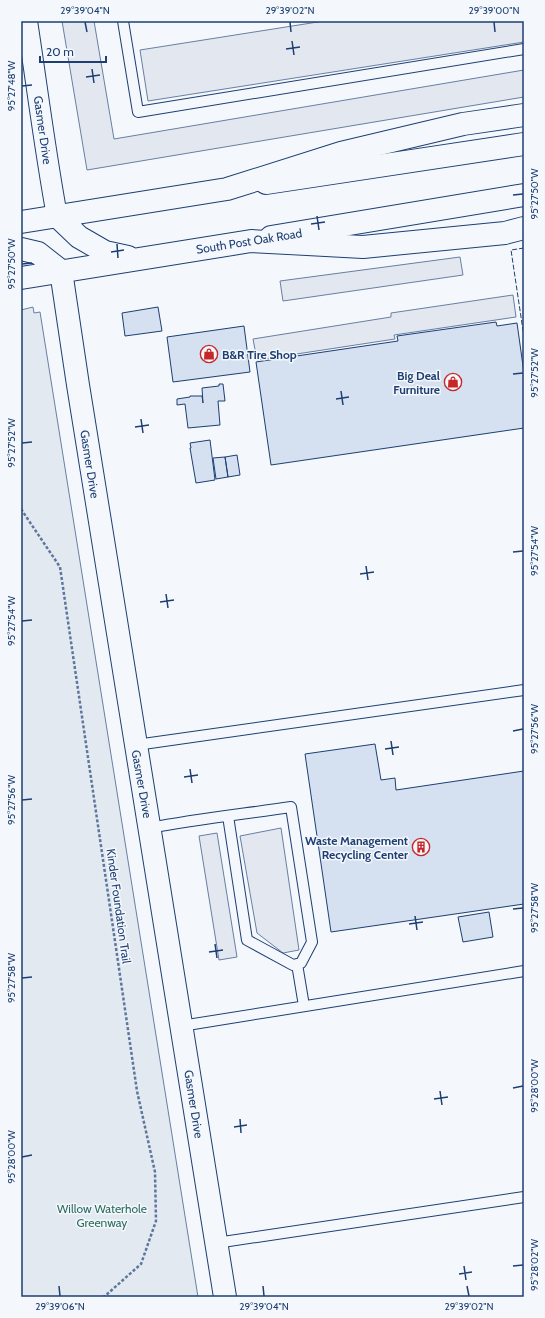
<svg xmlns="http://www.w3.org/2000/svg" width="545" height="1318" font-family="Cabin,sans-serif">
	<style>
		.green { fill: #e3e9f0; stroke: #687fa3 }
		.parking { fill: #e3e8f0; stroke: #687fa3 }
		.building { fill: #d5e0f0; stroke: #1d3f73 }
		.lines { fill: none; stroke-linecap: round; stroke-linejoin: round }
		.lane-casing { stroke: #1d3f73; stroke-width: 12 }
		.street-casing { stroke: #1d3f73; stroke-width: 22 }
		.secondary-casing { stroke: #1d3f73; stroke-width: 24 }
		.highway-casing { stroke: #1d3f73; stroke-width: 24 }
		.path { stroke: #5e769c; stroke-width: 2.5; stroke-dasharray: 3 2; stroke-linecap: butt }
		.lane { stroke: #f4f7fb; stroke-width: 10 }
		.street { stroke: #f4f7fb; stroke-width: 20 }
		.secondary { stroke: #f4f7fb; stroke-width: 22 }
		.highway { stroke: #f4f7fb; stroke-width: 22 }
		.fence { stroke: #1d3f73; stroke-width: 1; stroke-dasharray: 5 2; stroke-linecap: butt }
		.ticks { fill: none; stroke: #1d3f73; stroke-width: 1.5 }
		.labels { text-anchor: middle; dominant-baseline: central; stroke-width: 3; stroke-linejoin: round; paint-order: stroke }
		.street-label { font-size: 12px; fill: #1d3f73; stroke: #f4f7fb }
		.poi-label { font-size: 12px; font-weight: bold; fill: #1d3f73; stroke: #f4f7fb; text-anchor: end }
		.park-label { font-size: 12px; fill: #2c6c60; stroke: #f4f7fb }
		.neatline { fill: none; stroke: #1d3f73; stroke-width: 1.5 }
		.ticks-label { font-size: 10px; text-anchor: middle; fill: #1d3f73 }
	</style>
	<rect width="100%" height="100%" fill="#f4f7fb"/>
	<path class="green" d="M33 307 34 313 40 312 198 1297H21V310Z"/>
	<path class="parking" d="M62 21H94L114 139 524 70V97L87 170Z
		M324 21H524V42L148 101 140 50Z
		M460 257 463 275 283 301 280 281Z
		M513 295 516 317 394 335 395 339 257 360 253 339 391 317V313Z
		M281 828 299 950 283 953 257 933 240 836Z
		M217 833 237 957 219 960 199 836Z"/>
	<path class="building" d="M158 307 162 331 125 336 122 313Z
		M496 322 497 326 517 323 524 373V428L271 465 256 362 398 341 397 336Z
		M244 326 250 372 173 382 167 337Z
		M219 384H223L225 401H218L220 425 188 428 185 404 177 405V399L190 397V396H202L203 403 202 388 219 386Z
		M210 440 215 480 196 483 190 448H191L190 443Z
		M237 455 240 475 228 477 225 457Z
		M225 457 228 477 216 479 213 458Z
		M375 744 381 780 395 778 396 790 524 771V904L331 932 305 754Z
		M489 912 493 937 463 942 458 917Z"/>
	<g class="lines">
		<defs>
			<path id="lane" d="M123 21 138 112 524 49
				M136 745 524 690
				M150 828C197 819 244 814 291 807L312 942 301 963 293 965 247 940 228 816
				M297 964 304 1006
				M181 1026 524 971
				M216 1243 524 1197"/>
			<path id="street" d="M27 21C37 86 45 151 57 216"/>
			<path id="secondary" d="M266 183 524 144
				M271 237 524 195
				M61 271 78 385 225 1297"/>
			<path id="highway" d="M57 216 79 237 105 252 128 257
				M21 222 227 189 341 153 463 124 524 115
				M21 249 38 253 61 271
				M21 278 251 241 363 247 505 233 524 228"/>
		</defs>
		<use href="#lane" class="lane-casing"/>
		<use href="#street" class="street-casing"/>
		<use href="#secondary" class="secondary-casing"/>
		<use href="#highway" class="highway-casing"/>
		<path class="path" d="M21 509 60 567 137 1091 155 1172 156 1221 141 1264 105 1296 103 1297"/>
		<use href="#lane" class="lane"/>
		<use href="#street" class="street"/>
		<use href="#secondary" class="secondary"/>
		<use href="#highway" class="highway"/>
		<path class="fence" d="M524 248 511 250 524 337"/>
	</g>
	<path class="ticks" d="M85 22 87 32M290 22 291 32M494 22 495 32M292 41 294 55M286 49 300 47M92 69 94 83M86 77 100 75M22 86 32 85M513 195 523 194M317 216 319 230M311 224 325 222M117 244 118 258M111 252 124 250M22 264 32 263M513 374 523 373M341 391 343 405M336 399 349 397M141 419 143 433M135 427 149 425M22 443 32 442M513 552 523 551M366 566 368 580M360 574 374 572M166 594 168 608M160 602 174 600M22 621 32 620M513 731 523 729M391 741 393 755M385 749 399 747M190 769 192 783M184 777 198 775M22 800 32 799M513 909 523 908M415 916 417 930M409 924 423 922M215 944 217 958M209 952 223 950M22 978 32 977M513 1088 523 1086M440 1091 442 1105M434 1099 448 1097M240 1119 241 1133M234 1127 247 1125M22 1157 32 1155M464 1266 466 1280M513 1266 523 1265M459 1274 472 1272M59 1286 60 1296M263 1286 264 1296M467 1286 469 1296"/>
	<defs>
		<symbol id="shop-ring" viewBox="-11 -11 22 22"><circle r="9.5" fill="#f4f7fb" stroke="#c62828" stroke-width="1.5"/><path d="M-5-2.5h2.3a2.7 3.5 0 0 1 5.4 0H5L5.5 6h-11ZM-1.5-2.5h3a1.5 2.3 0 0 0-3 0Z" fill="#c62828"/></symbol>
		<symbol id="building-ring" viewBox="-11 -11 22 22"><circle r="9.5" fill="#f4f7fb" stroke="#c62828" stroke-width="1.5"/><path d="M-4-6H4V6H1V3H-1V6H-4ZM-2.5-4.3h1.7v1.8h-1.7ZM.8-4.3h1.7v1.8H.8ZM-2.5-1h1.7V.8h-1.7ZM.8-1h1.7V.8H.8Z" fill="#c62828"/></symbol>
	</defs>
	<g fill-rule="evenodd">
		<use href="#shop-ring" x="199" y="344" width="20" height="20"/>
		<use href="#shop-ring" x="443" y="372" width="20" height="20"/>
		<use href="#building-ring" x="411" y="837" width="20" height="20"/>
	</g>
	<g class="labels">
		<g class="street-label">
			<text transform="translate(43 130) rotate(82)">Gasmer Drive</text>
			<text transform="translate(249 241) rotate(-9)">South Post Oak Road</text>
			<text transform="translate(90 464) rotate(81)">Gasmer Drive</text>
			<text transform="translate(142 784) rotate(80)">Gasmer Drive</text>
			<text transform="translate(119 906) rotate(82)">Kinder Foundation Trail</text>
			<text transform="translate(194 1104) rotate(81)">Gasmer Drive</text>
		</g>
		<g class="poi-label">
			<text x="222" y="354" text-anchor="start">B&amp;R Tire Shop</text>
			<text x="440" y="375">Big Deal<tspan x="440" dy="14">Furniture</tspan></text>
			<text x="408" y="840">Waste Management<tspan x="408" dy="14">Recycling Center</tspan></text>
		</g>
		<g class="park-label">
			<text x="102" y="1208">Willow Waterhole<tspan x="102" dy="14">Greenway</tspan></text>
		</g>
	</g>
	<rect width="545" height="1318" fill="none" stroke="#f4f7fb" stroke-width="44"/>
	<path d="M40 56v6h66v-6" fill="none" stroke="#1d3f73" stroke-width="2"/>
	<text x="46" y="56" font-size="12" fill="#1d3f73" stroke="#f4f7fb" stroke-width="3" paint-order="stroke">20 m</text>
	<rect x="22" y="22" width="501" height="1274" class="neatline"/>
	<g class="ticks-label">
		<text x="85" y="14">29°39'04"N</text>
		<text x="290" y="14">29°39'02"N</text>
		<text x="494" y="14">29°39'00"N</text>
		<text transform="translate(11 86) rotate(-90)" y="4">95°27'48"W</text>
		<text transform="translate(534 194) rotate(-90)" y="4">95°27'50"W</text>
		<text transform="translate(11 264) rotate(-90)" y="4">95°27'50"W</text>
		<text transform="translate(534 373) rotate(-90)" y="4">95°27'52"W</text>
		<text transform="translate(11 443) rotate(-90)" y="4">95°27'52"W</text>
		<text transform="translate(534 551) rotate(-90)" y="4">95°27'54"W</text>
		<text transform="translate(11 621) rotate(-90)" y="4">95°27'54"W</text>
		<text transform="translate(534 729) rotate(-90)" y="4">95°27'56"W</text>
		<text transform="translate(11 800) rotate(-90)" y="4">95°27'56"W</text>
		<text transform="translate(534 908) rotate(-90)" y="4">95°27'58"W</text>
		<text transform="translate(11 978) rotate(-90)" y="4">95°27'58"W</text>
		<text transform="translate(534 1086) rotate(-90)" y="4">95°28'00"W</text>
		<text transform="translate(11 1157) rotate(-90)" y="4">95°28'00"W</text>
		<text transform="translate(534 1265) rotate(-90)" y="4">95°28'02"W</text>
		<text x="60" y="1310">29°39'06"N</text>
		<text x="264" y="1310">29°39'04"N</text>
		<text x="469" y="1310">29°39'02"N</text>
	</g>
</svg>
